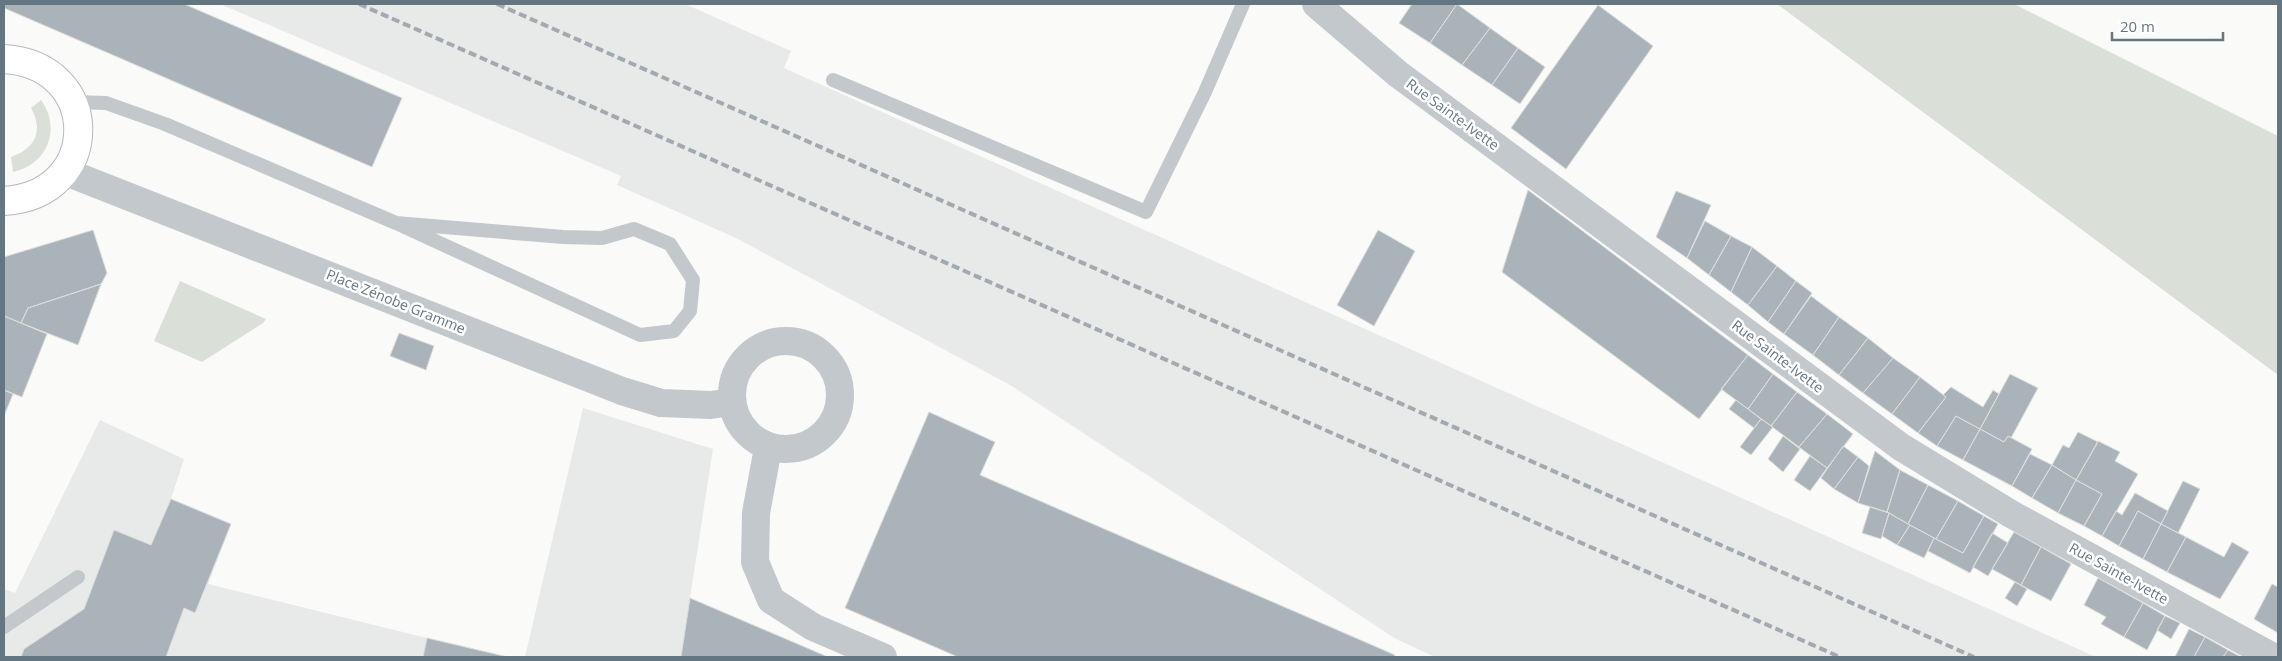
<svg xmlns="http://www.w3.org/2000/svg" width="2282" height="661" font-family="'Open Sans',sans-serif">
	<style>
		.built { fill: #e8e9e9 }
		.green { fill: #dadfd7 }
		.building { fill: #aab3b9; stroke: #dcdcda }
		.lines { fill: none; stroke-linecap: round; stroke-linejoin: round }
		.secondary-casing { stroke: #b3babf; stroke-width: 30 }
		.lane { stroke: #c3c8cc; stroke-width: 14 }
		.street { stroke: #c3c8cc; stroke-width: 28 }
		.secondary { stroke: #fff; stroke-width: 28 }
		.rail { stroke: #a2aab0; stroke-width: 4; stroke-dasharray: 8 4; stroke-linecap: butt }
		.labels { text-anchor: middle; dominant-baseline: central; stroke-width: 5; stroke-linejoin: round; paint-order: stroke }
		.street-label { font-size: 14px; fill: #657683; stroke: #fff }
	</style>
	<rect width="100%" height="100%" fill="#fafaf8"/>
	<path class="built" d="M220 4H685L791 51 784 68 2096 657H1435L1396 639 1012 386 736 238 617 185 621 176Z
		M583 408 713 449 690 598 828 657H525Z
		M100 420 184 459 171 499 231 524 208 584 427 638 423 657H4V589L15 593Z"/>
	<path class="green" d="M1777 4H2014L2278 136V375Z
		M41 100C62 129 47 165 13 172L11 157C35 149 44 131 31 108Z
		M180 281 266 319 263 323 202 362 154 341Z"/>
	<path class="building" d="M4 4H184L402 98 372 167 4 8Z
		M1412 4H1457L1430 43 1399 23Z
		M1457 4 1490 28 1462 65 1430 43Z
		M1598 5 1653 46 1566 169 1511 128Z
		M1490 28 1518 48 1492 85 1462 65Z
		M1518 48 1545 67 1520 104 1492 85Z
		M1528 190 1748 355 1699 419 1502 272Z
		M1676 191 1711 205 1687 258 1656 237Z
		M1705 221 1731 236 1709 275 1687 258Z
		M93 230 107 273 101 284 28 308 21 323 4 316V257Z
		M1378 230 1415 251 1374 326 1337 305Z
		M1731 236 1752 247 1731 292 1709 275Z
		M1752 247 1777 266 1748 305 1731 292Z
		M1777 266 1796 281 1768 322 1748 305Z
		M1796 281 1812 293 1784 334 1768 322Z
		M101 284 78 345 21 323 28 308Z
		M1811 296 1839 317 1813 355 1784 334Z
		M4 316 47 334 22 397 4 390Z
		M1839 317 1868 338 1839 375 1813 355Z
		M399 333 434 346 426 370 390 356Z
		M1868 338 1893 358 1863 393 1839 375Z
		M1748 355 1773 374 1748 409 1721 389Z
		M1893 358 1920 377 1892 414 1863 393Z
		M1773 374 1797 392 1771 426 1748 409Z
		M2010 374 2038 388 2011 438 2008 436 2004 442 1980 429Z
		M1920 377 1946 397 1918 433 1892 414Z
		M1951 387 1983 407 1993 390 1999 394 1980 429 1956 416 1937 446 1918 433 1946 397 1943 395Z
		M4 390 13 394 4 416Z
		M1797 392 1827 414 1799 447 1771 426Z
		M1736 400 1761 419 1754 428 1729 409Z
		M929 412 995 442 980 475 1395 655 1394 657H958L845 608Z
		M1827 414 1853 434 1827 468 1799 447Z
		M1956 416 1980 429 1963 460 1937 446Z
		M1761 419 1773 427 1751 455 1740 447Z
		M1980 429 2004 442 2008 436 2032 449 2012 486 1963 460Z
		M2078 432 2098 442 2076 480 2052 465 2063 445 2069 448Z
		M1783 436 1800 449 1783 472 1768 459Z
		M2098 441 2120 452 2115 461 2138 474 2102 536 2084 526 2102 494 2076 480Z
		M1843 446 1858 457 1834 489 1821 478Z
		M1875 451 1900 470 1887 512 1858 503Z
		M2030 454 2052 465 2032 498 2012 486Z
		M1810 456 1827 468 1810 491 1794 480Z
		M1858 457 1869 466 1858 503 1834 489Z
		M2052 465 2076 480 2058 513 2032 498Z
		M1900 470 1928 485 1908 524 1887 512Z
		M2076 480 2102 494 2084 526 2058 513Z
		M2183 481 2200 489 2178 533 2161 524Z
		M1928 485 1958 501 1936 539 1908 524Z
		M2135 493 2168 511 2161 524 2138 511 2119 546 2102 536 2116 511 2122 515Z
		M171 499 231 524 195 613 184 608 166 657H21L24 649 84 609 114 530 151 545Z
		M1958 501 1984 516 1963 553 1936 539Z
		M1870 507 1889 513 1881 539 1862 533Z
		M2138 511 2161 524 2143 559 2119 546Z
		M1889 513 1910 525 1897 545 1882 536Z
		M1984 516 1998 524 1970 573 1928 551 1934 538 1963 553Z
		M2161 524 2186 537 2167 572 2143 559Z
		M1910 525 1934 538 1924 558 1897 545Z
		M2014 532 2041 547 2021 585 1992 569Z
		M1992 533 2008 543 1988 576 1973 567Z
		M2186 537 2224 557 2232 542 2249 552 2220 599 2167 572Z
		M2041 547 2071 564 2051 601 2021 585Z
		M2098 578 2143 603 2124 637 2101 624 2106 617 2084 605Z
		M2015 582 2027 589 2017 606 2005 598Z
		M2272 584 2278 587V633L2254 619Z
		M690 598 828 657H681Z
		M2143 603 2165 616 2147 650 2124 637Z
		M2165 616 2180 623 2171 639 2157 630Z
		M2189 629 2205 637 2194 657H2175Z
		M2205 637 2228 650 2223 657H2194Z
		M427 638 508 657H423Z
		M2228 650 2241 657H2223Z"/>
	<g class="lines">
		<defs>
			<path id="secondary" d="M4 59C103 65 103 195 4 201"/>
		</defs>
		<use href="#secondary" class="secondary-casing"/>
		<path class="lane" d="M833 80 1146 212 1205 92 1243 4
			M73 102 106 103 165 124 396 223 640 335 674 331 690 311 693 280 670 244 634 229 602 238 563 237 396 223
			M4 627 78 577"/>
		<path class="street" d="M1316 4 1398 74 1901 447 2011 514 2273 657
			M66 172 622 391 661 403 711 405 731 402
			M732 395a54 54 0 1 1 108 0a54 54 0 1 1-108 0Z
			M768 448 756 513 755 562 771 600 813 627 883 657"/>
		<use href="#secondary" class="secondary"/>
		<path class="rail" d="M359 4 1840 657
			M497 4 1974 657"/>
	</g>
	<g class="labels">
		<g class="street-label">
			<text transform="translate(1453 114) rotate(36)">Rue Sainte-Ivette</text>
			<text transform="translate(396 301) rotate(22)">Place Zénobe Gramme</text>
			<text transform="translate(1778 356) rotate(37)">Rue Sainte-Ivette</text>
			<text transform="translate(2119 573) rotate(29)">Rue Sainte-Ivette</text>
		</g>
	</g>
	<rect width="2282" height="661" fill="none" stroke="#657683" stroke-width="10"/>
	<path d="M2112 32v8h111v-8" fill="none" stroke="#657683" stroke-width="2.5"/>
	<text x="2120" y="32" font-size="15" fill="#657683" stroke="#ffffff" stroke-width="4" paint-order="stroke">20 m</text>
</svg>
